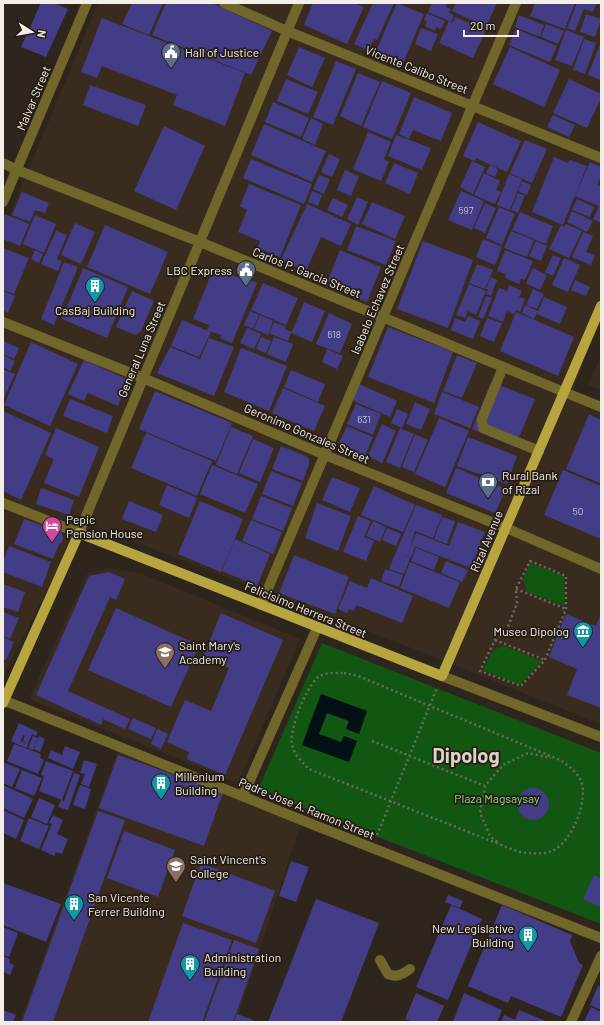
<svg xmlns="http://www.w3.org/2000/svg" width="604" height="1025" font-family="Barlow,sans-serif">
	<style>
		.built { fill: #392c1e }
		.green { fill: #115611 }
		.water { fill: #031116 }
		.building { fill: #433d88 }
		.lines { fill: none; stroke-linecap: round; stroke-linejoin: round }
		.path { stroke: #6f6860; stroke-width: 2.5; stroke-dasharray: 2 3; stroke-linecap: butt }
		.minor { stroke: #71672a; stroke-width: 10 }
		.major { stroke: #b7a53f; stroke-width: 10 }
		.labels { text-anchor: middle; dominant-baseline: central; stroke-width: 3.5; stroke-linejoin: round; paint-order: stroke }
		.number-label { font-size: 10px; fill: #c8c2d0 }
		.poi-label { font-size: 12px; fill: #f4eee8; stroke: #241c14; text-anchor: start }
		.street-label { font-size: 12px; fill: #f4eee8; stroke: #241c14 }
		.park-label { font-size: 12px; fill: #88df83; stroke: #241c14 }
		.town-label { font-size: 20px; font-weight: bold; fill: #ddd2c6; stroke: #241c14 }
	</style>
	<rect width="100%" height="100%" fill="#2e261d"/>
	<path class="built" d="M98 3H601V313L570 399 601 414V724L419 651 81 521 3 678V231Z
		M601 356V390L588 385Z
		M109 568 142 574 300 639 238 783 29 699 87 574Z
		M117 752 230 794 301 823 236 1022H20Z"/>
	<path class="green" d="M530 563 564 576 565 606 527 592 523 580Z
		M322 643 601 753V924L258 790Z
		M504 646 542 661 520 685 483 670 493 650Z"/>
	<path class="water" d="M321 694 367 711 359 734 346 729 349 721 327 713 319 734 341 742 344 736 357 741 349 762 302 745Z"/>
	<path class="building" d="M41 3H54L68 9 46 57 21 47Z
		M132 3H163L149 35 122 24Z
		M166 3H212L272 31 251 75 152 35Z
		M313 3H354L364 7 347 44 304 25Z
		M373 3H394L377 40 374 39 368 50 354 44Z
		M397 3 424 14 403 63 376 51Z
		M432 3H448L446 7 451 9 449 13 454 15 451 22 452 23 455 17 486 30 473 58 439 43 449 21 428 12Z
		M456 3H497L486 27 452 11Z
		M535 3H575L565 29 530 16Z
		M577 3H597L593 12 584 9 575 31 567 28Z
		M427 13 445 21 441 29 436 27 435 31 425 26 427 21 424 20Z
		M586 14 601 19 595 37 580 32Z
		M519 15 544 25 540 37 515 27Z
		M102 18 245 73 225 126 173 105 177 95 102 66 97 78 81 72Z
		M546 24 564 31 558 44 541 37Z
		M421 28 438 34 431 51 415 44Z
		M516 29 557 46 550 62 509 45Z
		M566 30 584 37 572 66 555 60Z
		M584 39 596 43 585 74 573 70Z
		M601 42V80L588 75Z
		M299 47 325 58 312 87 287 75Z
		M510 47 560 70 544 107 493 84Z
		M336 61 356 69 333 125 313 117Z
		M358 73 380 82 361 126 340 116Z
		M286 79 318 92 308 114 277 101Z
		M569 79 601 94V98L587 128 553 113Z
		M382 81 411 93 392 139 363 127Z
		M90 85 146 105 138 126 83 105Z
		M414 97 452 113 441 141 413 130 409 139 399 134Z
		M273 102 309 118 301 137 265 122Z
		M553 115 575 125 569 137 547 127Z
		M311 118 323 124 315 145 302 139Z
		M478 122 521 141 507 172 476 158 475 161 463 156Z
		M264 124 326 151 312 182 251 155Z
		M164 126 205 146 176 210 134 191Z
		M368 132 391 142 384 159 389 162 381 181 353 169Z
		M396 135 431 148 422 170 388 156Z
		M525 140 547 149 532 183 510 173Z
		M329 154 340 159 332 177 321 172Z
		M554 157 568 163 570 160 587 166 563 225 532 212Z
		M251 159 312 184 304 204 243 178Z
		M472 161 485 167 473 194 460 187Z
		M590 162 601 167V176L597 185 601 186V223L593 219 599 206 575 196Z
		M394 163 418 173 410 194 385 183Z
		M490 165 498 169 495 177 486 173Z
		M345 170 359 176 351 196 337 190Z
		M484 173 500 181 496 190 501 192 495 204 474 195Z
		M509 174 522 179 510 210 497 205Z
		M319 175 330 179 324 194 313 189Z
		M522 181 531 185 527 195 518 191Z
		M249 184 301 205 280 257 257 248 260 241 238 232 247 210 240 206Z
		M312 191 322 195 318 206 308 202Z
		M461 191 484 201 472 230 448 220Z
		M22 192 49 203 45 213 35 210 30 222 12 215Z
		M518 193 525 195 518 213 511 210Z
		M357 197 368 202 358 225 347 219Z
		M333 198 348 205 342 217 327 210Z
		M577 199 594 207 590 217 572 210Z
		M372 202 405 216 395 239 362 224Z
		M485 203 496 208 485 233 474 228Z
		M307 204 351 224 341 246 321 237 306 271 281 260Z
		M499 207 515 214 502 245 486 238Z
		M572 211 593 221 587 232 567 222Z
		M520 212 553 226 546 244 512 230Z
		M5 214 29 224 20 246 3 239V220Z
		M35 215 56 224 44 253 23 244Z
		M75 223 95 232 81 264 61 255Z
		M566 224 582 231 569 258 549 249 561 225 564 227Z
		M105 225 168 252 150 294 87 267Z
		M356 226 396 241 386 265 347 250Z
		M56 231 67 235 57 259 62 261 58 271 41 264Z
		M511 231 534 240 527 257 504 248Z
		M583 232 593 236 586 252 595 255 591 265 572 257Z
		M483 239 502 247 495 265 476 257Z
		M423 241 473 260 448 328 397 309Z
		M536 241 547 246 541 261 529 256Z
		M3 248 29 258 14 294 3 290Z
		M35 250 43 254 39 263 31 259Z
		M340 250 381 267 367 302 326 285Z
		M505 250 533 261 525 280 521 279 519 284 505 278 506 274 497 271Z
		M553 255 561 258 553 276 545 272Z
		M564 258 580 265 568 292 552 285Z
		M64 262 78 267 54 325 41 319Z
		M477 264 493 270 485 289 469 283Z
		M214 267 244 280 245 278 257 283 232 343 220 338 221 335 207 330 209 325 193 319Z
		M83 268 128 287 107 338 62 319Z
		M533 268 547 275 540 290 526 283Z
		M491 277 497 280 491 296 486 294 488 289H486Z
		M575 280 590 287 586 296 571 290Z
		M263 283 298 298 286 325 251 310Z
		M469 284 486 291 476 315 468 311 465 318 456 315Z
		M509 285 522 291 519 297 525 299 520 312 516 310 514 314 507 311 503 322 488 316 499 288 507 291Z
		M533 289 544 294 537 309 526 305Z
		M3 291 15 296 8 313 3 310Z
		M132 291 154 301 141 331 136 335 116 327Z
		M486 296 492 298 483 319 478 317Z
		M544 297 567 307 560 324 537 314Z
		M304 302 325 311 312 342 291 333 288 341 269 333 274 322 286 327 285 329 292 332Z
		M525 305 538 311 534 319 522 313Z
		M250 311 259 315 253 329 244 325Z
		M516 312 574 337 558 376 500 351Z
		M329 313 352 324 340 353 316 344Z
		M260 315 273 321 268 335 254 329Z
		M468 316 480 321 473 339 451 330 455 318 465 322Z
		M487 318 502 323 494 342 480 336Z
		M182 320 211 332 199 357 171 346Z
		M388 327 453 352 434 403 368 377Z
		M247 328 261 334 254 349 240 343Z
		M261 337 271 341 266 353 256 349Z
		M274 337 293 344 286 362 267 354Z
		M209 338 234 347 214 396 157 373 170 347 200 359Z
		M3 341 19 348 14 359 3 354Z
		M31 342 78 364 50 426 4 405Z
		M241 348 287 366 269 411 224 392Z
		M327 349 343 356 337 369 322 362Z
		M3 355 15 361 10 371 3 367Z
		M457 355 477 363 462 398 443 391Z
		M84 360 129 380 118 406 88 393 84 401 68 394Z
		M3 369 15 374 3 400Z
		M291 370 325 384 318 402 284 387Z
		M491 382 535 399 515 447 472 429Z
		M359 384 397 401 390 417 352 400Z
		M283 388 325 406 314 431 272 413Z
		M155 391 232 423 216 461 139 429Z
		M442 392 479 407 470 428 434 414Z
		M70 399 113 416 107 433 63 416Z
		M415 402 430 409 421 430 406 424Z
		M356 404 381 414 373 435 347 424Z
		M397 409 408 414 402 428 391 423Z
		M3 411 51 433 21 500 3 491Z
		M589 414 601 420 600 483 566 469Z
		M439 418 469 431 445 487 415 474Z
		M382 424 396 431 382 463 368 456Z
		M347 426 373 437 364 458 342 448 339 445 340 441Z
		M231 427 253 436 237 474 216 465Z
		M56 428 99 447 79 497 44 483 54 459 45 455Z
		M400 428 414 434 400 468 386 462Z
		M146 433 212 461 197 496 131 468Z
		M415 434 428 440 414 472 402 467Z
		M468 437 517 456 507 484 457 466Z
		M253 439 274 448 260 482 239 473Z
		M281 446 306 456 309 459V464L303 481 272 469Z
		M212 465 258 484 245 513 200 494Z
		M456 468 506 489 495 513 446 493Z
		M563 470 601 486V539L544 515Z
		M271 471 302 483 293 506 262 494Z
		M332 477 360 488 350 512 322 500Z
		M167 485 197 498 189 518 159 505Z
		M374 486 415 505 403 532 361 515Z
		M41 488 74 500 69 515 36 504Z
		M261 496 292 508 283 531 252 519Z
		M129 501 163 515 156 532 122 519Z
		M200 501 243 519 221 572 178 554Z
		M317 503 351 516 338 551 305 538Z
		M416 505 442 515 433 538 415 531 410 546 411 545 415 547 411 558 396 552Z
		M358 516 371 521 364 537 374 541 366 561 343 552Z
		M442 517 455 521 447 544 434 539Z
		M24 519 62 532 63 539 61 543 59 544 53 559 14 544Z
		M251 520 282 532 273 554 242 541Z
		M373 521 386 527 380 542 366 536Z
		M458 522 485 532 471 568 411 545 416 533 449 546Z
		M387 528 401 534 396 546 382 540Z
		M235 539 270 554 257 586 222 571Z
		M9 546 51 562 42 587 3 572V562Z
		M416 548 439 557 434 570 411 561Z
		M396 552 410 558 404 574 389 569Z
		M294 555 349 577 335 614 279 593Z
		M446 561 468 570 462 582 441 573Z
		M410 562 460 582 449 608 400 588Z
		M385 569 403 575 399 587 381 581Z
		M109 572 125 579 116 600 110 597 68 691 130 719 125 729 103 719 101 725 36 695 89 576Z
		M371 578 413 596 402 623 356 605 354 611 349 609 347 613 338 609 350 581 367 588Z
		M3 584 25 592 18 612 3 607Z
		M116 608 199 645 171 707 88 670Z
		M3 612 19 618 10 639 3 636Z
		M221 613 283 640 225 775 187 759 189 752 167 742 185 700 211 711 229 668 203 657Z
		M601 613V708L567 695 577 669 549 657 566 614 596 626Z
		M3 637 14 642 6 660 3 659Z
		M133 718 156 728 151 739 128 729Z
		M19 723 38 732 36 736 32 734 28 744 23 741 25 736 23 735 19 745 11 741Z
		M157 729 168 734 161 749 151 744Z
		M33 736 38 738 33 750 28 748Z
		M39 736 45 739 40 752 34 749Z
		M21 741 28 744 27 748 19 745Z
		M14 744 41 754 40 758 44 760 38 774 7 761Z
		M65 746 80 752 73 769 48 758 51 750 62 755Z
		M118 755 223 792 204 846 99 808Z
		M84 760 97 764 89 787 81 784 85 774 80 773Z
		M46 761 73 771 62 800 39 791 44 776 41 775Z
		M5 763 20 769 12 787 3 783V768Z
		M22 770 42 778 34 796 15 788Z
		M74 773 80 775 68 810 58 807 61 800 64 801Z
		M3 785 33 799 24 818 3 808Z
		M80 785 91 789 85 809 73 805Z
		M517 804a16 16 0 1 1 32 0a16 16 0 1 1-32 0Z
		M39 798 55 805 47 824 31 817Z
		M3 810 24 820 16 839 3 833Z
		M98 811 125 820 53 1022H22Z
		M53 815 63 820 57 834 68 839 62 854 56 852 54 856 41 850 49 831 52 824 49 823Z
		M29 818 49 826 39 849 20 841Z
		M124 831 175 850 158 897 107 878Z
		M291 861 309 867 296 902 279 896Z
		M201 863 275 891 256 943 182 916Z
		M594 875 601 878V904L600 907 583 899Z
		M3 883 61 904 46 942 3 925Z
		M448 895 463 901 460 908 445 902Z
		M316 899 379 923 341 1022H268Z
		M451 905 482 919 448 1000 416 987Z
		M502 905 572 935 570 941 579 963 583 965 561 1017 511 996 508 1003 468 986Z
		M183 923 232 940 202 1022H148Z
		M3 927 18 933 9 957 3 955Z
		M234 940 259 949 233 1022H204Z
		M3 956 10 959 9 963 14 965 10 975 3 972Z
		M598 986 601 987V1010L590 1005Z
		M416 993 444 1006 437 1022H413L405 1019Z
		M464 993 502 1010 497 1022H453Z
		M591 1007 601 1012V1022H584Z
		M3 1010 16 1015 13 1022H3Z
		M519 1010 548 1022H501L504 1015 515 1020Z
		M237 1014 253 1020 252 1022H234Z"/>
	<g class="lines">
		<path class="path" d="M530 561 566 576V609L545 660 521 686 480 671 495 640 507 630 517 603 516 589Z
			M516 589 566 609
			M495 640 545 660
			M344 673 358 676 560 760C568 765 577 772 581 781 589 801 571 843 552 851 541 855 531 853 519 852L309 769C302 762 294 755 292 744 289 730 306 688 317 678 324 672 335 673 344 673Z
			M372 741 485 786
			M377 835 437 688
			M497 842 490 836 480 813 485 786 503 765 528 753 551 758"/>
		<path class="minor" d="M224 3 287 31 601 158
			M3 163 17 170 200 242 564 392 601 407
			M3 202 87 3
			M3 322 143 378 325 455 506 528 601 569
			M503 367 482 419 483 428 539 451
			M3 503 79 533 299 3
			M261 605 516 3
			M442 676 601 737
			M3 700 314 825 601 938
			M243 796 317 628
			M380 960 388 974C396 978 403 974 410 969
			M571 1022 601 956"/>
		<path class="major" d="M3 703 79 533 442 676 601 306"/>
	</g>
	<defs>
		<symbol id="civic-pin" viewBox="-11 -11 22 30"><path d="M0 17L-7.5 6A9.5 9.5 0 1 1 7.5 6Z" fill="#5c6f8a" stroke="#241c14"/><path d="M-.6-6.5H3V-4.5H.6V-3L4-1V1h2V6H-6V1h2V-1L-.6-3ZM-1.2 2.5V6h2.4V2.5Z" fill="#fff"/></symbol>
		<symbol id="building-pin" viewBox="-11 -11 22 30"><path d="M0 17L-7.5 6A9.5 9.5 0 1 1 7.5 6Z" fill="#0f9aa8" stroke="#241c14"/><path d="M-4-6H4V6H1V3H-1V6H-4ZM-2.5-4.3h1.7v1.8h-1.7ZM.8-4.3h1.7v1.8H.8ZM-2.5-1h1.7V.8h-1.7ZM.8-1h1.7V.8H.8Z" fill="#fff"/></symbol>
		<symbol id="bank-pin" viewBox="-11 -11 22 30"><path d="M0 17L-7.5 6A9.5 9.5 0 1 1 7.5 6Z" fill="#5c6f8a" stroke="#241c14"/><path d="M-6-4H6V4H-6ZM0-2.3a2.3 2.3 0 1 0 0 4.6a2.3 2.3 0 1 0 0-4.6Z" fill="#fff"/></symbol>
		<symbol id="hotel-pin" viewBox="-11 -11 22 30"><path d="M0 17L-7.5 6A9.5 9.5 0 1 1 7.5 6Z" fill="#d1479c" stroke="#241c14"/><path d="M-6-4.5h1.5V1H6V5H4.5V3h-9V5H-6ZM-4 0a1.8 1.8 0 1 1 3.6 0ZM.5 0V-2.5h3Q6-2.5 6 0Z" fill="#fff"/></symbol>
		<symbol id="museum-pin" viewBox="-11 -11 22 30"><path d="M0 17L-7.5 6A9.5 9.5 0 1 1 7.5 6Z" fill="#0f9aa8" stroke="#241c14"/><path d="M0-6L6-3V-2H-6V-3ZM-5-1h2V3h-2ZM-1-1h2V3h-2ZM3-1h2V3H3ZM-6 4H6V6H-6Z" fill="#fff"/></symbol>
		<symbol id="school-pin" viewBox="-11 -11 22 30"><path d="M0 17L-7.5 6A9.5 9.5 0 1 1 7.5 6Z" fill="#8d6e63" stroke="#241c14"/><path d="M0-5L7-2L0 1L-7-2ZM-4 1L0 2.5L4 1V4Q0 6-4 4Z" fill="#fff"/></symbol>
		<symbol id="university-pin" viewBox="-11 -11 22 30"><path d="M0 17L-7.5 6A9.5 9.5 0 1 1 7.5 6Z" fill="#8d6e63" stroke="#241c14"/><path d="M0-5L7-2L0 1L-7-2ZM-4 1L0 2.5L4 1V4Q0 6-4 4Z" fill="#fff"/></symbol>
	</defs>
	<g fill-rule="evenodd">
		<use href="#civic-pin" x="160" y="41" width="22" height="30"/>
		<use href="#civic-pin" x="235" y="259" width="22" height="30"/>
		<use href="#building-pin" x="84" y="275" width="22" height="30"/>
		<use href="#bank-pin" x="477" y="471" width="22" height="30"/>
		<use href="#hotel-pin" x="41" y="515" width="22" height="30"/>
		<use href="#museum-pin" x="572" y="620" width="22" height="30"/>
		<use href="#school-pin" x="154" y="641" width="22" height="30"/>
		<use href="#building-pin" x="150" y="772" width="22" height="30"/>
		<use href="#university-pin" x="165" y="855" width="22" height="30"/>
		<use href="#building-pin" x="63" y="893" width="22" height="30"/>
		<use href="#building-pin" x="517" y="924" width="22" height="30"/>
		<use href="#building-pin" x="179" y="953" width="22" height="30"/>
	</g>
	<g class="labels">
		<g class="number-label">
			<text x="466" y="210">597</text>
			<text x="334" y="334">618</text>
			<text x="364" y="419">631</text>
			<text x="578" y="511">50</text>
		</g>
		<g class="poi-label">
			<text x="185" y="52">Hall of Justice</text>
			<text x="232" y="270" text-anchor="end">LBC Express</text>
			<text x="95" y="310" text-anchor="middle">CasBaj Building</text>
			<text x="502" y="475">Rural Bank<tspan x="502" dy="14">of Rizal</tspan></text>
			<text x="66" y="519">Pepic<tspan x="66" dy="14">Pension House</tspan></text>
			<text x="569" y="631" text-anchor="end">Museo Dipolog</text>
			<text x="179" y="645">Saint Mary's<tspan x="179" dy="14">Academy</tspan></text>
			<text x="175" y="776">Millenium<tspan x="175" dy="14">Building</tspan></text>
			<text x="190" y="859">Saint Vincent's<tspan x="190" dy="14">College</tspan></text>
			<text x="88" y="897">San Vicente<tspan x="88" dy="14">Ferrer Building</tspan></text>
			<text x="514" y="928" text-anchor="end">New Legislative<tspan x="514" dy="14">Building</tspan></text>
			<text x="204" y="957">Administration<tspan x="204" dy="14">Building</tspan></text>
		</g>
		<g class="street-label">
			<text transform="translate(417 69) rotate(22)">Vicente Calibo Street</text>
			<text transform="translate(33 98) rotate(-67)">Malvar Street</text>
			<text transform="translate(307 272) rotate(22)">Carlos P. Garcia Street</text>
			<text transform="translate(377 299) rotate(-67)">Isabelo Echavez Street</text>
			<text transform="translate(141 349) rotate(-67)">General Luna Street</text>
			<text transform="translate(307 433) rotate(23)">Geronimo Gonzales Street</text>
			<text transform="translate(486 541) rotate(-67)">Rizal Avenue</text>
			<text transform="translate(306 609) rotate(22)">Felicisimo Herrera Street</text>
			<text transform="translate(307 808) rotate(22)">Padre Jose A. Ramon Street</text>
		</g>
		<g class="park-label">
			<text x="497" y="798">Plaza Magsaysay</text>
		</g>
		<g class="town-label">
			<text x="466" y="755">Dipolog</text>
		</g>
	</g>
	<rect width="604" height="1025" fill="none" stroke="#f4eee8" stroke-width="8"/>
	<g transform="translate(32 32) rotate(101)" stroke="#241c14" stroke-width="3" paint-order="stroke">
	<path d="M0-3L7 15L0 10L-7 15Z" fill="#f4eee8"/>
	<text y="-6" font-size="11" font-weight="bold" text-anchor="middle" fill="#f4eee8">N</text>
	</g>
	<path d="M464 30v6h54v-6" fill="none" stroke="#f4eee8" stroke-width="2"/>
	<text x="470" y="30" font-size="12" fill="#f4eee8" stroke="#241c14" stroke-width="3" paint-order="stroke">20 m</text>
</svg>
